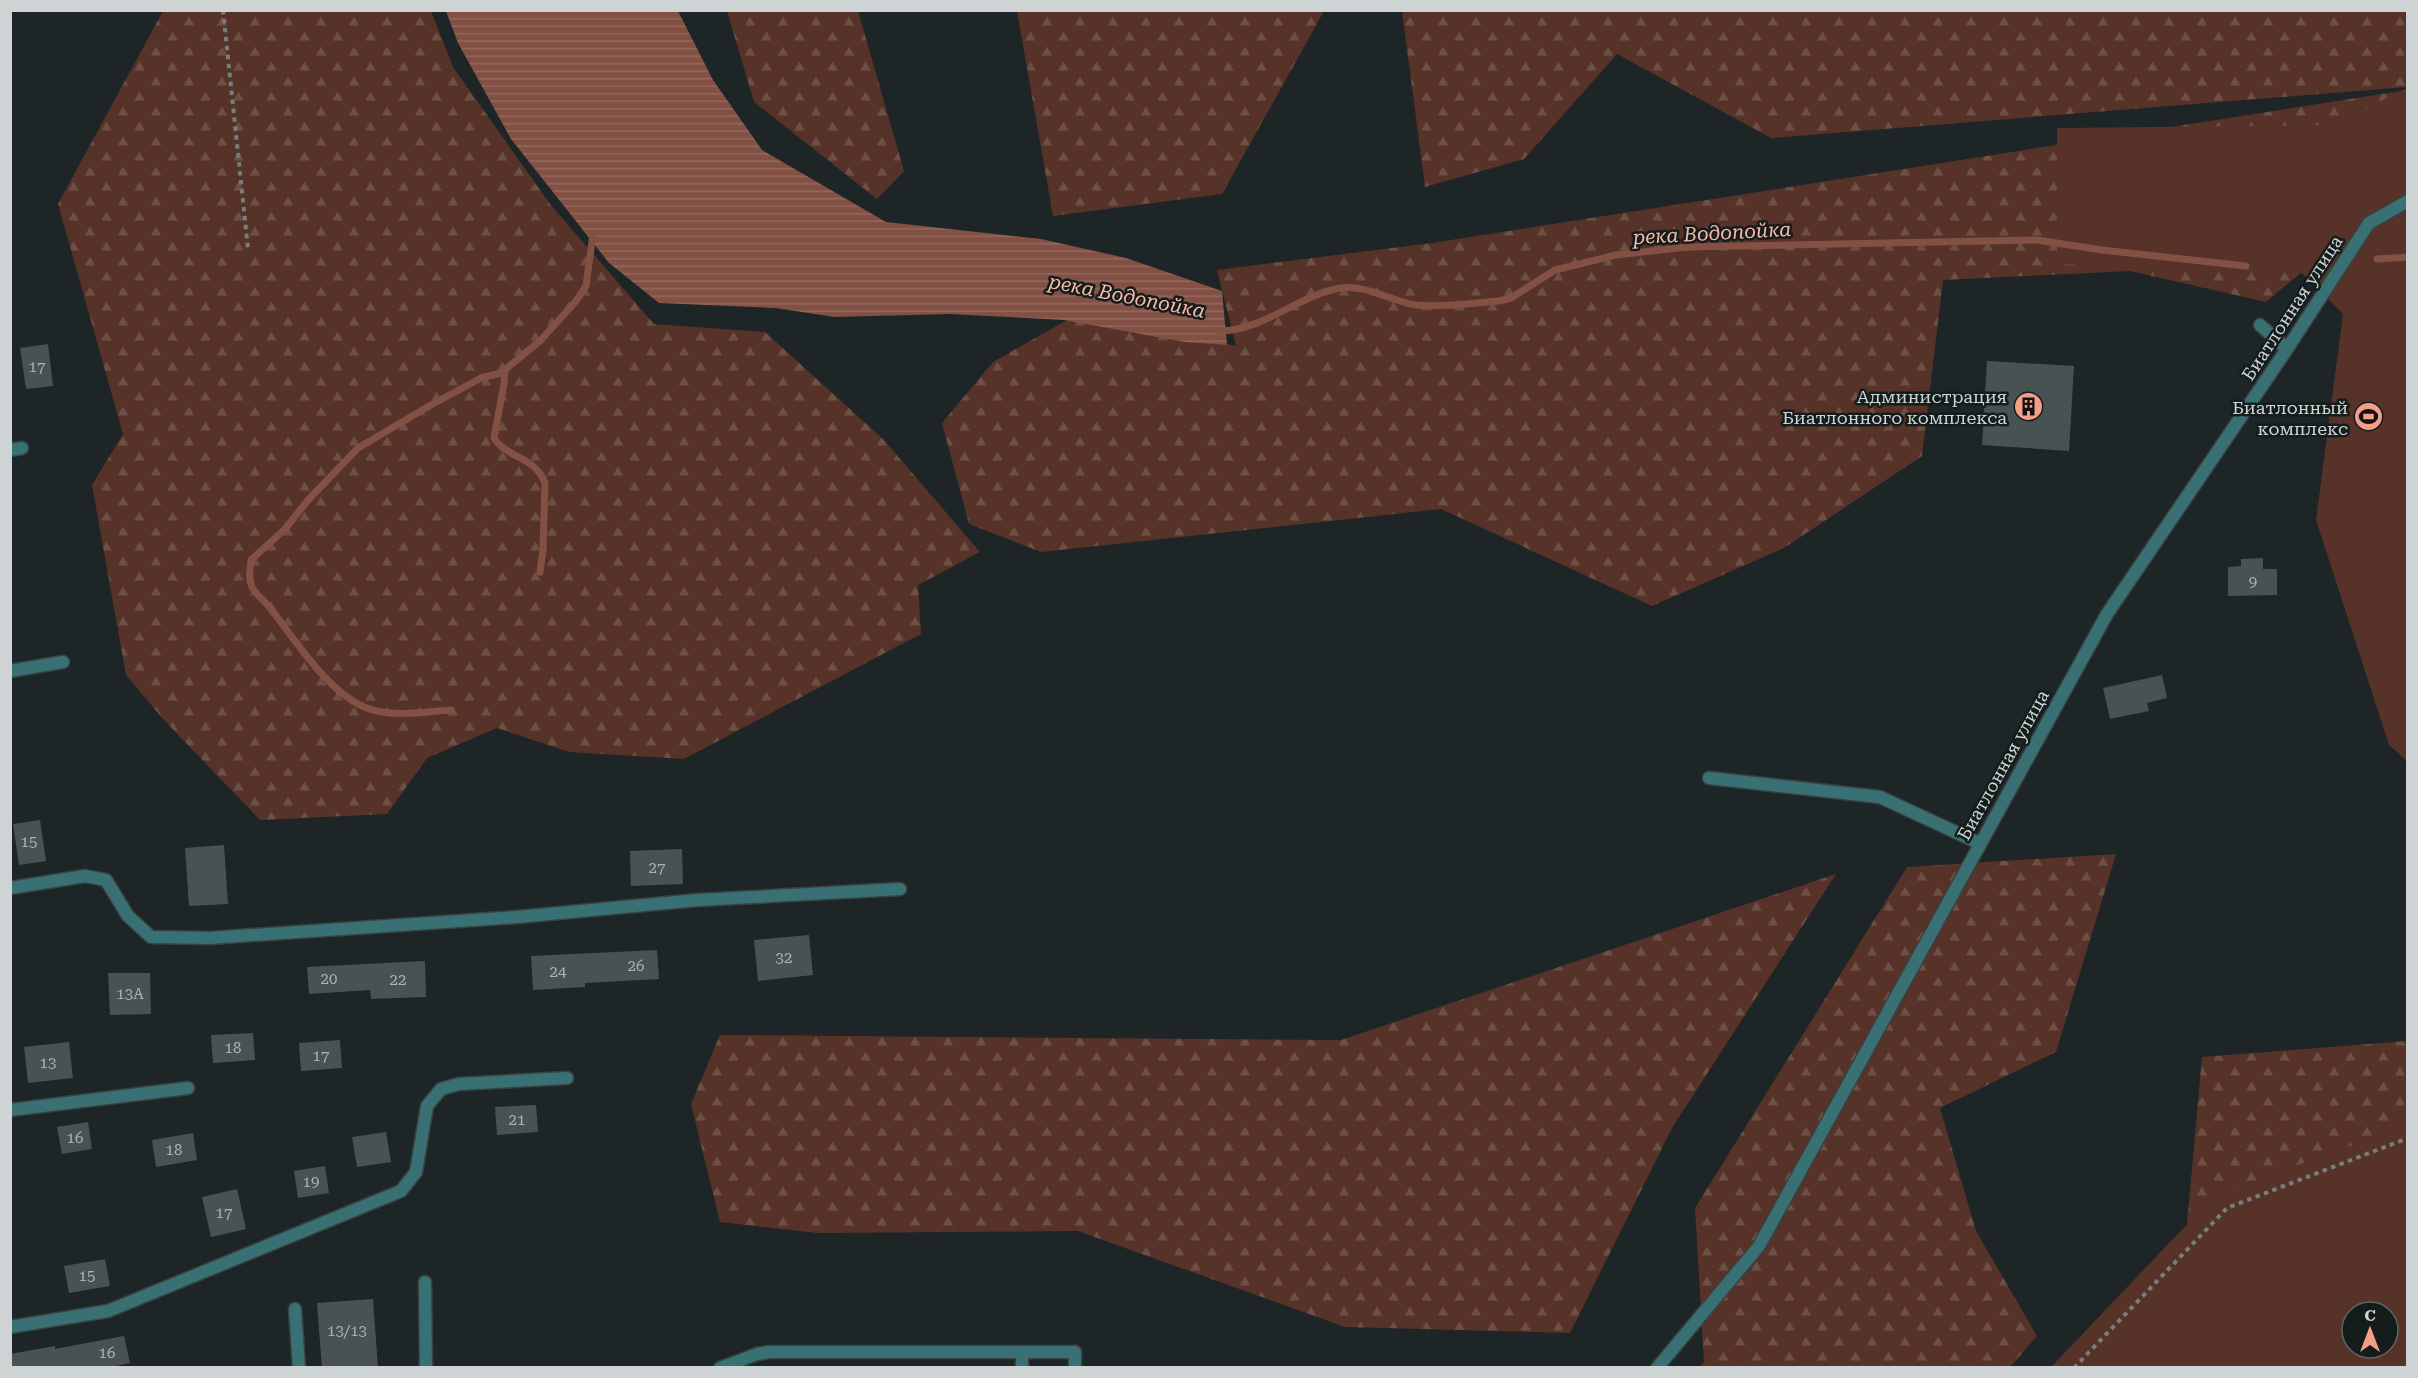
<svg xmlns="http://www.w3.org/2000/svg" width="2418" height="1378" font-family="'Roboto Serif',serif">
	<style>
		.forest { fill: url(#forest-firs); fill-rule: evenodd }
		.pitch { fill: #563228; fill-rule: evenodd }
		.water { fill: url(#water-rules) }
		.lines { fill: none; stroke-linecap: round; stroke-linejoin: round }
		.stream { stroke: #835144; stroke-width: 7 }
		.building { fill: #495253 }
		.lane-casing { stroke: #394142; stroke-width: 15 }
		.street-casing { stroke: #394142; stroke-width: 15 }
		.path { stroke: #777e7e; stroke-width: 4; stroke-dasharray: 4.5 4.5; stroke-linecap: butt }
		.lane { stroke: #397074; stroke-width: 12 }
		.street { stroke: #397074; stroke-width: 12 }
		.labels { text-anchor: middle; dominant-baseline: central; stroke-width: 5; stroke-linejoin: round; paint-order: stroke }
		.number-label { font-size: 15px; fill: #adb3b3 }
		.street-label { font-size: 18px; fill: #ced3d3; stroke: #141c1c }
		.poi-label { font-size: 18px; fill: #ced3d3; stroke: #141c1c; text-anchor: end }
		.water-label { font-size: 20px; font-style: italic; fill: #fab9a8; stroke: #141c1c }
	</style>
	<defs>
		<pattern id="forest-firs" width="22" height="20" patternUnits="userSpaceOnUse" patternTransform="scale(1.5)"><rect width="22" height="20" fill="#563228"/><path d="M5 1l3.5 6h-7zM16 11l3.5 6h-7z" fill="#6d4f46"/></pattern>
		<pattern id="water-rules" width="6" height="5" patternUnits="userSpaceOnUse" patternTransform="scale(1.5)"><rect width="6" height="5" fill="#835144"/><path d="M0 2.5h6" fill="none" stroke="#93695e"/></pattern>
	</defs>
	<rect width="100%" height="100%" fill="#1d2526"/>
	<path class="forest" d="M163 11H431L453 67 550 204 654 324 765 332 883 439 980 552 918 585 921 634 684 759 569 752 497 728 427 758 387 814 260 820 163 719 126 675 92 485 123 434 58 204Z
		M727 11H858L904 171 877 199 754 102Z
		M1017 11V10L1324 11 1222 194 1053 216Z
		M1402 11H2407V87L1771 138 1617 54 1524 159 1425 187Z
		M2407 90 2333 246 2266 302 2130 271 1943 280 1922 456 1784 548 1652 606 1441 509 1041 552 969 524 942 423 993 362 1067 320 1138 323 1236 346 1217 270 1432 243Z
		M2116 854 2056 1052 1940 1108 1976 1231 2037 1336 2010 1367H1700L1704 1362 1695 1208 1907 867Z
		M1836 874 1672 1128 1570 1333 1345 1327 1078 1231 817 1233 720 1222 691 1104 720 1035 1341 1040Z
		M2407 1041V1367L2178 1324 2202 1057ZM2352 1312H2388V1348H2352Z"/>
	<path class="pitch" d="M2407 88V761L2389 745 2316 520 2343 314 2302 273 2057 264V128L2334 125Z
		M2407 1125V1367H2051L2214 1196ZM2352 1312H2388V1348H2352Z"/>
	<path class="water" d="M446 11H678L713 80 762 150 886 222 1041 239 1126 258 1222 291 1227 345 1185 342 1064 320 949 314 835 317 775 308 659 303 609 263 511 139 458 43Z"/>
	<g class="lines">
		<path class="stream" d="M2377 259 2408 257
			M1219 331C1263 331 1297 296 1340 288 1365 284 1391 301 1416 305 1438 308 1475 303 1499 301L1511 298 1555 270 1616 255 1687 247 2037 240 2102 250 2246 266
			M505 370 504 384 494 438C506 458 535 456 545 483L543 549 540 572
			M451 710C424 712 389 718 364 707 326 690 295 639 270 608 265 601 256 595 252 587 248 579 250 569 251 560L285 529 309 499 358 448 431 405 481 378 501 373 541 340 576 301 586 286 593 234"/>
	</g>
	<path class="building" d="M48 344 53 386 26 389 20 348Z
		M1987 361 2074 366 2069 451 1982 445Z
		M2263 558V569H2277V595L2228 596V567L2241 566V559Z
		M2162 675 2167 698 2147 703 2149 711 2110 719 2103 688Z
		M40 820 46 861 19 865 13 824Z
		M224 845 228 904 189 906 185 848Z
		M682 849 683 884 631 886 630 851Z
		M809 935 813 975 758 981 754 940Z
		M657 950 659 979 585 983V987L533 990 531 956Z
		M425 961 426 997 371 999 370 990 309 994 307 967Z
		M108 973H150L151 1014 110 1015Z
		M253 1033 255 1060 213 1063 211 1035Z
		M340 1040 342 1068 301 1071 299 1043Z
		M69 1042 73 1078 28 1083 24 1047Z
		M536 1105 538 1132 497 1135 495 1107Z
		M88 1122 92 1149 62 1154 57 1127Z
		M386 1132 391 1162 357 1167 352 1137Z
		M193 1133 197 1160 156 1167 152 1140Z
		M325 1166 329 1193 298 1198 294 1171Z
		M237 1189 246 1229 211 1237 202 1197Z
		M105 1259 110 1286 69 1293 64 1266Z
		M373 1299 378 1368H322L317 1303Z
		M124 1336 130 1363 107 1368H10V1354L55 1346V1349Z"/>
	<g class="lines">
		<defs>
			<path id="lane" d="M2260 325 2287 349
				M1709 778 1880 797 1979 843
				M85 876 106 880 128 916 151 937 210 938 517 917 698 900 900 889
				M425 1282 426 1368
				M295 1309 299 1368
				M1022 1352V1368
				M720 1368 757 1354 769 1352H1075V1368"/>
			<path id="street" d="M10 450 22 448
				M10 671 63 662
				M10 888 85 876
				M10 1110 188 1088
				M10 1327 108 1311 401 1191 416 1172 427 1106 441 1089 459 1084 567 1078
				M1657 1368 1759 1246 2107 614 2287 349 2369 223 2408 201"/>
		</defs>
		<use href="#lane" class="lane-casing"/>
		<use href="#street" class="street-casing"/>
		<path class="path" d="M223 10 248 249
			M2074 1368 2227 1208 2408 1138"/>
		<use href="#lane" class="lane"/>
		<use href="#street" class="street"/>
	</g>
	<defs>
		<symbol id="building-disc" viewBox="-11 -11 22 22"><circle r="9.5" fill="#f49e88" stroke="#141c1c"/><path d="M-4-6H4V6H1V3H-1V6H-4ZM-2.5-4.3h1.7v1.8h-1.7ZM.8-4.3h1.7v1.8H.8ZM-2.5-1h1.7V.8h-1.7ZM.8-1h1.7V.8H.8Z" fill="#111"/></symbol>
		<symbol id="stadium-disc" viewBox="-11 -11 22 22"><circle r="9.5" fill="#f49e88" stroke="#141c1c"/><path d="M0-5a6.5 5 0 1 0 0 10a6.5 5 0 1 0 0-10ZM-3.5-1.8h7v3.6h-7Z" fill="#111"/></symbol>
	</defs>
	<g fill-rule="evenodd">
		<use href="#building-disc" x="2012" y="390" width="33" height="33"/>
		<use href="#stadium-disc" x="2352" y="400" width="33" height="33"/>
	</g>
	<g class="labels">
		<g class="number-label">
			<text x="37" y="367">17</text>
			<text x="2253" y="582">9</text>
			<text x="29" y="842">15</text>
			<text x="657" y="868">27</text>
			<text x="784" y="958">32</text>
			<text x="636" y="966">26</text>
			<text x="558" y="972">24</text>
			<text x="329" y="979">20</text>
			<text x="398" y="980">22</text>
			<text x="130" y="994">13А</text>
			<text x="233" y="1048">18</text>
			<text x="321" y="1056">17</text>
			<text x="48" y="1063">13</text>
			<text x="517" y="1120">21</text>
			<text x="75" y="1138">16</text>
			<text x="174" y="1150">18</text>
			<text x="311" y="1182">19</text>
			<text x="224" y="1213">17</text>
			<text x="87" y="1276">15</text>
			<text x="347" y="1331">13/13</text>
			<text x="107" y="1353">16</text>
		</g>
		<g class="street-label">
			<text transform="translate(2292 308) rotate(-57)">Биатлонная улица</text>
			<text transform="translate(2003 765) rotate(-61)">Биатлонная улица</text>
		</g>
		<g class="poi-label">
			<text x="2007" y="396">Администрация<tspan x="2007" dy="21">Биатлонного комплекса</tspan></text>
			<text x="2348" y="407">Биатлонный<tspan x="2348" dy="21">комплекс</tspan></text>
		</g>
		<g class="water-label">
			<text transform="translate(1712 233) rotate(-3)">река Водопойка</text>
			<text transform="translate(1127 296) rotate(11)">река Водопойка</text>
		</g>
	</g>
	<rect width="2418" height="1378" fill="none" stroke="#ced3d3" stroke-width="24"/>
	<g transform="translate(2370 1330)"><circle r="28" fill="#141c1c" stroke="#5e6565" stroke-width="1.5"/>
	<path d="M0-4.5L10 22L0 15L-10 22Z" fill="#f49e88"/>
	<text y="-9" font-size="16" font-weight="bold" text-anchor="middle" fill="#ced3d3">С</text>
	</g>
</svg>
